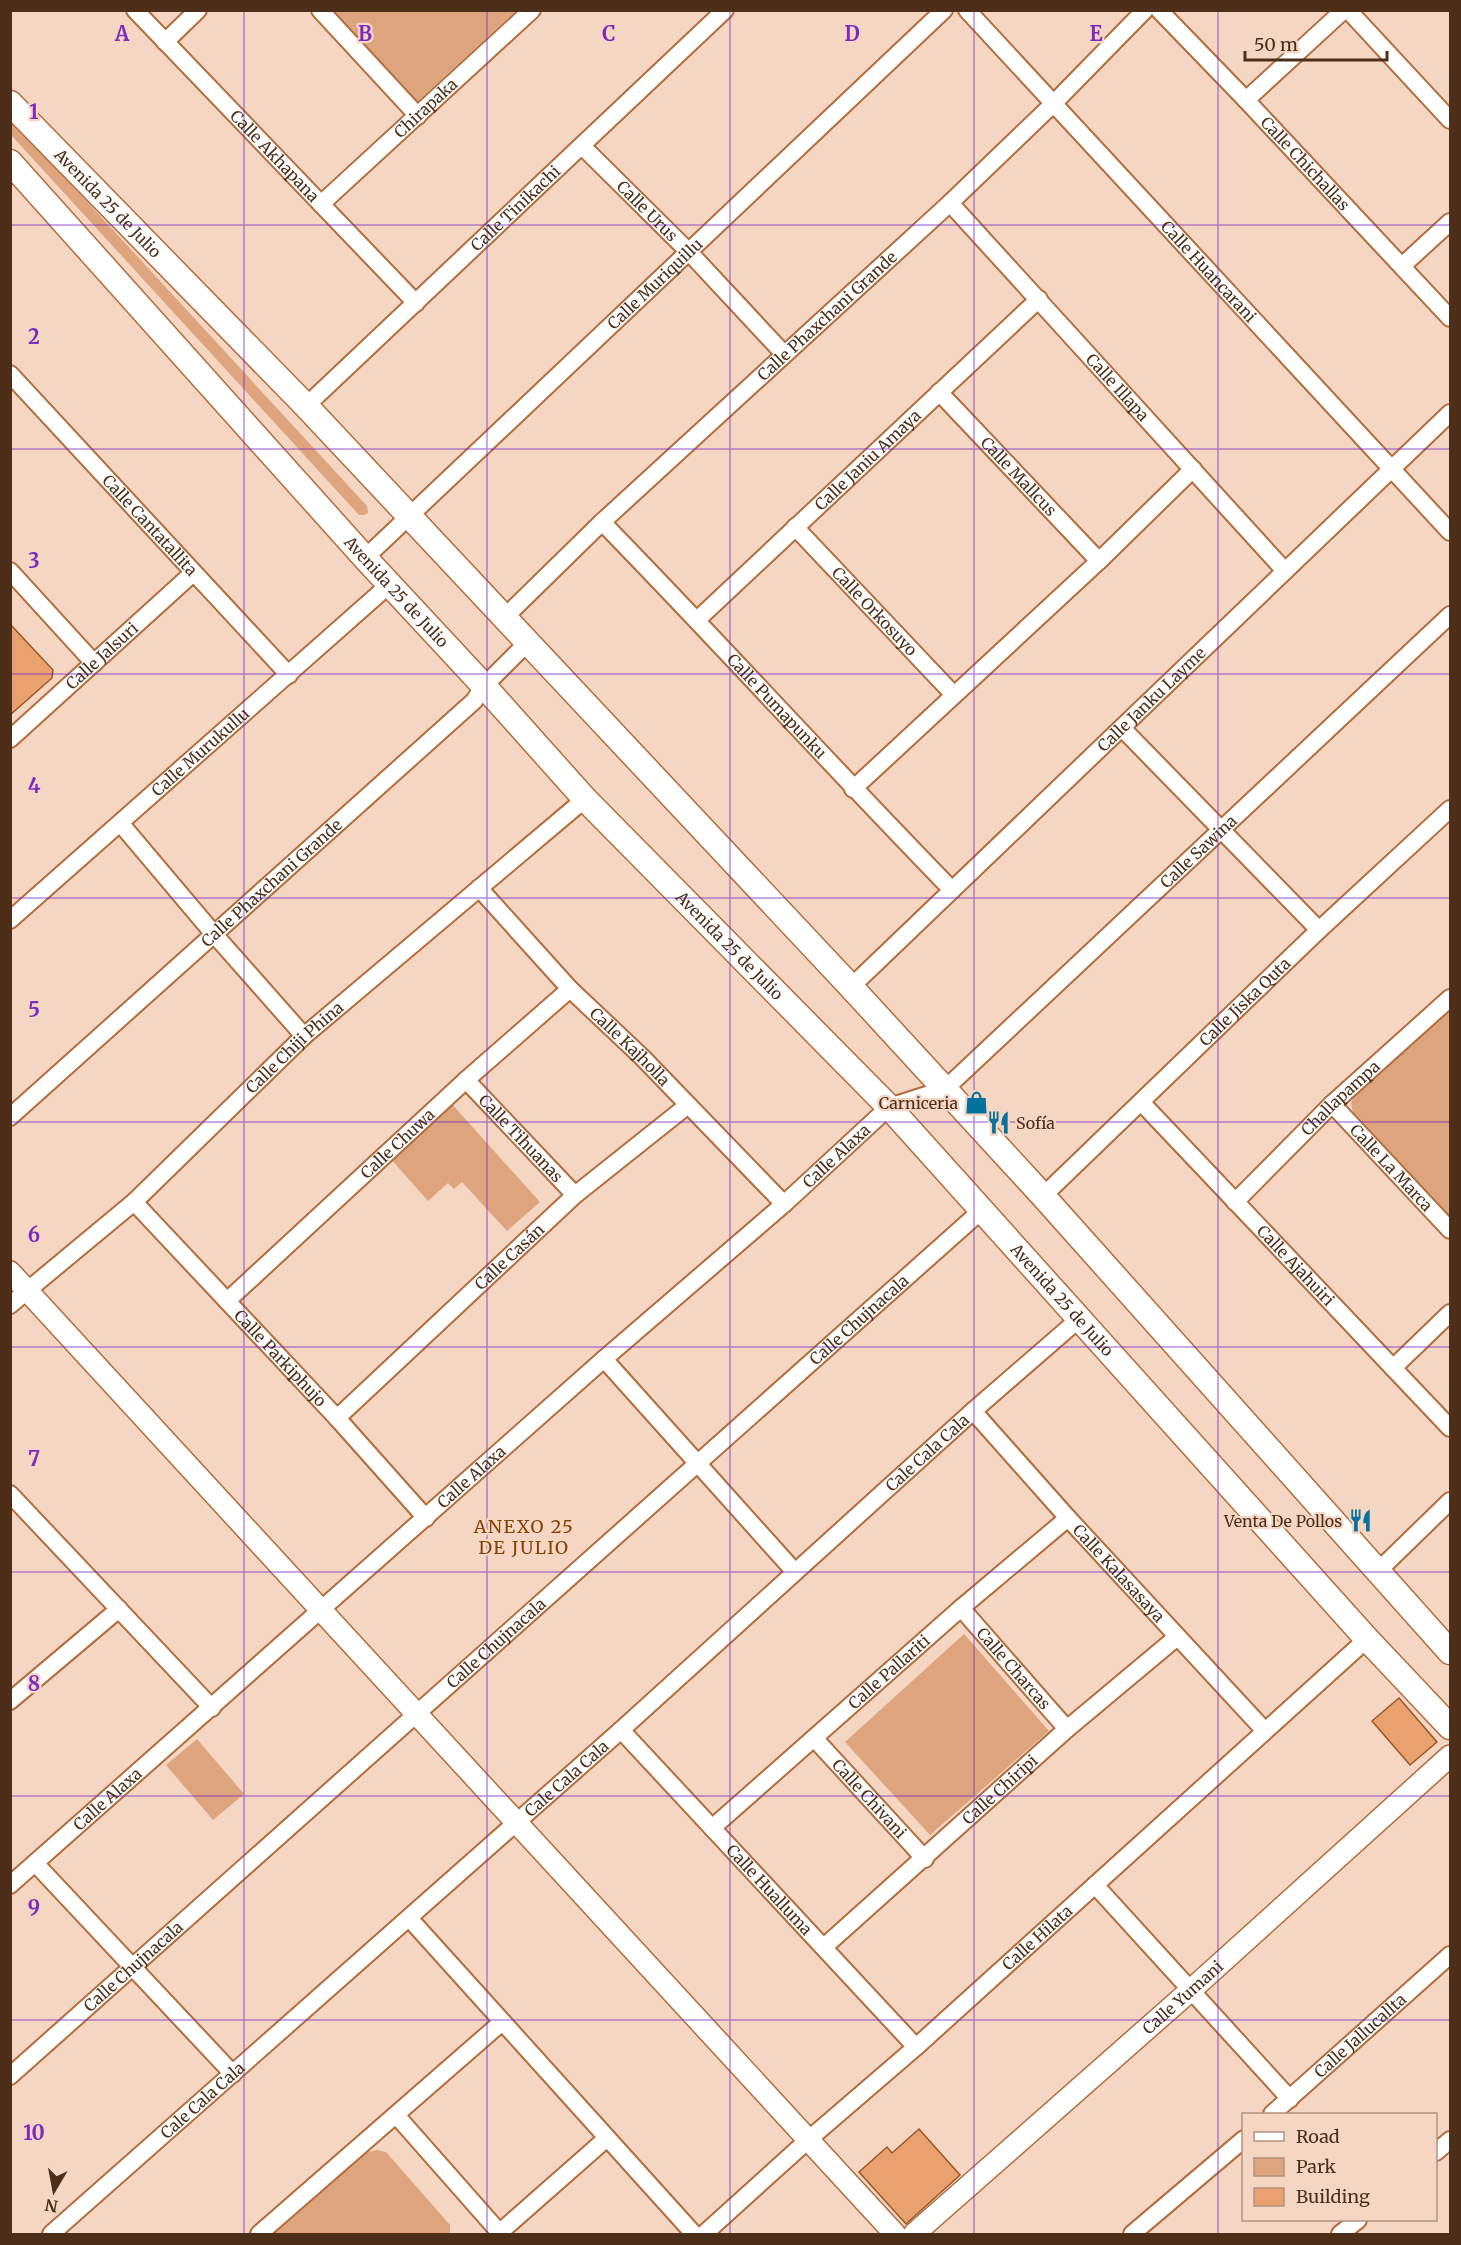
<svg xmlns="http://www.w3.org/2000/svg" width="1461" height="2245" font-family="Merriweather,serif">
	<style>
		.green { fill: #dda47e }
		.building { fill: #eaa170; stroke: #9a5725; stroke-width: 1.5 }
		.lines { fill: none; stroke-linecap: round; stroke-linejoin: round }
		.minor-casing { stroke: #b26d3c; stroke-width: 20 }
		.tertiary-casing { stroke: #b26d3c; stroke-width: 24 }
		.secondary-casing { stroke: #b26d3c; stroke-width: 27 }
		.minor { stroke: #fff; stroke-width: 16 }
		.tertiary { stroke: #fff; stroke-width: 21 }
		.secondary { stroke: #fff; stroke-width: 24 }
		.grid { fill: none; stroke: #7b2cbf; stroke-width: 1.5; stroke-opacity: 0.55 }
		.labels { text-anchor: middle; dominant-baseline: central; stroke-width: 4.5; stroke-linejoin: round; paint-order: stroke }
		.street-label { font-size: 16px; fill: #4c2e19; stroke: #f5d6c3 }
		.poi-label { font-size: 16px; fill: #4c2e19; stroke: #f5d6c3; text-anchor: end }
		.neighbourhood-label { font-size: 18px; letter-spacing: 1.5px; fill: #824208; stroke: #f5d6c3 }
		.grid-label { font-size: 20px; text-anchor: middle; font-weight: bold; fill: #7b2cbf; stroke: #f5d6c3; stroke-width: 4.5; stroke-linejoin: round; paint-order: stroke }
	</style>
	<rect width="100%" height="100%" fill="#f5d6c3"/>
	<path class="green" d="M329 11H516L416 103Z
		M11 119 367 506 368 513 364 515H359L11 135Z
		M1450 1004V1219L1353 1114 1351 1103 1353 1098Z
		M450 1102 540 1202 507 1231 462 1182 454 1189 448 1183 428 1201 389 1157Z
		M964 1634 1049 1731 930 1835 845 1742Z
		M197 1739 244 1794 213 1820 166 1765Z
		M377 2150 386 2152 450 2225V2234H272L368 2152Z"/>
	<path class="building" d="M10 624 53 670 52 678 10 715Z
		M1399 1698 1437 1742 1410 1765 1372 1721Z
		M919 2129 960 2175 906 2224 859 2172 887 2147 892 2153Z"/>
	<g class="lines">
		<defs>
			<g id="minor">
				<path id="s1" d="M135 10 416 303"/>
				<path d="M320 10 418 116"/>
				<path id="s2" d="M967 10 1450 532"/>
				<path id="s3" d="M1159 10 1246 100 1450 318"/>
				<path d="M1348 10 1450 120"/>
				<path d="M165 42 198 10"/>
				<path d="M1246 100 1344 10"/>
				<path id="s4" d="M582 146 689 252 784 354"/>
				<path id="s5" d="M950 203 1285 571"/>
				<path id="s6" d="M321 204 532 10"/>
				<path d="M1403 265 1450 222"/>
				<path id="s7" d="M10 374 289 675"/>
				<path id="s8" d="M939 392 1099 561"/>
				<path id="s9" d="M306 406 725 10"/>
				<path id="s10" d="M602 522C720 643 834 769 952 890"/>
				<path id="s11" d="M795 527 954 695"/>
				<path id="s12" d="M365 558 944 10"/>
				<path d="M10 571 94 663"/>
				<path id="s13" d="M505 617 602 522 950 203 1053 104 1145 10"/>
				<path id="s14" d="M697 620 1039 299"/>
				<path d="M1122 728 1319 930"/>
				<path id="s15" d="M10 739 193 573"/>
				<path d="M853 789 1099 561 1193 469"/>
				<path d="M121 824 213 933 304 1036"/>
				<path id="s16" d="M479 888 570 989 642 1057 784 1204"/>
				<path id="s17" d="M10 920 390 584"/>
				<path id="s18" d="M851 987 1450 413"/>
				<path id="s19" d="M466 1080 575 1195"/>
				<path id="s20" d="M1141 1102 1450 1428"/>
				<path id="s21" d="M1332 1104 1450 1230"/>
				<path id="s22" d="M10 1117 474 701 484 686 527 643"/>
				<path id="s23" d="M1043 1196 1319 930 1450 809"/>
				<path id="s24" d="M134 1202 337 1418 426 1518"/>
				<path id="s25" d="M1235 1202 1332 1104 1450 998"/>
				<path id="s26" d="M227 1301 466 1080 570 989"/>
				<path id="s27" d="M10 1305 134 1202 304 1036 585 799"/>
				<path d="M604 1359 795 1572"/>
				<path d="M1393 1368 1450 1313"/>
				<path id="s28" d="M973 1411 1068 1518 1265 1731"/>
				<path id="s29" d="M337 1418 575 1195 688 1105"/>
				<path d="M10 1494 212 1708"/>
				<path d="M1378 1571 1450 1501"/>
				<path id="s30" d="M961 1608 1067 1729"/>
				<path d="M10 1701 119 1609"/>
				<path id="s31" d="M621 1730 916 2047"/>
				<path id="s32" d="M814 1738 925 1859"/>
				<path id="s33" d="M712 1828 961 1608 1068 1518"/>
				<path d="M35 1863 233 2074"/>
				<path id="s34" d="M10 1885 604 1359 784 1204 889 1107 945 1089 1450 615"/>
				<path d="M1095 1885 1290 2099"/>
				<path d="M409 1918 694 2234"/>
				<path id="s35" d="M824 1947 1067 1729 1177 1637"/>
				<path id="s36" d="M10 2076 982 1210"/>
				<path id="s37" d="M1272 2114 1450 1955"/>
				<path d="M396 2115 500 2233"/>
				<path d="M1436 2152 1450 2140"/>
				<path id="s38" d="M51 2234 621 1730 973 1411 1079 1319"/>
				<path d="M259 2234 502 2022"/>
				<path d="M498 2234 607 2138"/>
				<path id="s39" d="M704 2234 808 2140 916 2047 1367 1639"/>
				<path d="M1132 2234 1244 2139"/>
				<path d="M1340 2234 1358 2220"/>
			</g>
			<g id="tertiary">
				<path d="M10 1272 895 2234"/>
				<path id="s40" d="M914 2234 1191 1990 1450 1756"/>
			</g>
			<g id="secondary">
				<path id="s41" d="M10 103 306 406 851 987 1043 1196 1450 1652"/>
				<path id="s42" d="M10 162 365 558 484 686 585 799 889 1107 1367 1639 1450 1727"/>
			</g>
		</defs>
		<use href="#minor" class="minor-casing"/>
		<use href="#tertiary" class="tertiary-casing"/>
		<use href="#secondary" class="secondary-casing"/>
		<use href="#minor" class="minor"/>
		<use href="#tertiary" class="tertiary"/>
		<use href="#secondary" class="secondary"/>
	</g>
	<path class="grid" d="M244 10V2234M487 10V2234M730 10V2234M974 10V2234M1218 10V2234M10 225H1450M10 449H1450M10 674H1450M10 898H1450M10 1122H1450M10 1347H1450M10 1572H1450M10 1796H1450M10 2020H1450"/>
	<defs>
		<symbol id="shop-bare" viewBox="-9 -9 18 18"><path d="M-5-2.5h2.3a2.7 3.5 0 0 1 5.4 0H5L5.5 6h-11ZM-1.5-2.5h3a1.5 2.3 0 0 0-3 0Z" fill="#04729d" stroke="#f5d6c3" stroke-width="2.5" paint-order="stroke"/></symbol>
		<symbol id="restaurant-bare" viewBox="-9 -9 18 18"><path d="M-5-6h1v4h1v-4h1v4h1v-4h1v5L-1.5 .5V6h-2V.5L-5-1ZM5-6V6H3V1.5H1.5Q1.5-4 5-6Z" fill="#04729d" stroke="#f5d6c3" stroke-width="2.5" paint-order="stroke"/></symbol>
	</defs>
	<g fill-rule="evenodd">
		<use href="#shop-bare" x="960" y="1086" width="33" height="33"/>
		<use href="#restaurant-bare" x="982" y="1106" width="33" height="33"/>
		<use href="#restaurant-bare" x="1344" y="1504" width="33" height="33"/>
	</g>
	<g class="labels">
		<g class="street-label">
			<text stroke="none"><textPath href="#s6" startOffset="142">Chirapaka</textPath></text>
			<text stroke="none"><textPath href="#s1" startOffset="202">Calle Akhapana</textPath></text>
			<text stroke="none"><textPath href="#s3" startOffset="212">Calle Chichallas</textPath></text>
			<text stroke="none"><textPath href="#s41" startOffset="140">Avenida 25 de Julio</textPath></text>
			<text stroke="none"><textPath href="#s9" startOffset="288">Calle Tinikachi</textPath></text>
			<text stroke="none"><textPath href="#s4" startOffset="92">Calle Urus</textPath></text>
			<text stroke="none"><textPath href="#s2" startOffset="356">Calle Huancarani</textPath></text>
			<text stroke="none"><textPath href="#s12" startOffset="399">Calle Muriquillu</textPath></text>
			<text stroke="none"><textPath href="#s13" startOffset="441">Calle Phaxchani Grande</textPath></text>
			<text stroke="none"><textPath href="#s5" startOffset="249">Calle Illapa</textPath></text>
			<text stroke="none"><textPath href="#s14" startOffset="234">Calle Janiu Amaya</textPath></text>
			<text stroke="none"><textPath href="#s8" startOffset="116">Calle Mallcus</textPath></text>
			<text stroke="none"><textPath href="#s7" startOffset="206">Calle Cantatallita</textPath></text>
			<text stroke="none"><textPath href="#s42" startOffset="578">Avenida 25 de Julio</textPath></text>
			<text stroke="none"><textPath href="#s11" startOffset="116">Calle Orkosuyo</textPath></text>
			<text stroke="none"><textPath href="#s15" startOffset="124">Calle Jalsuri</textPath></text>
			<text stroke="none"><textPath href="#s18" startOffset="416">Calle Janku Layme</textPath></text>
			<text stroke="none"><textPath href="#s10" startOffset="254">Calle Pumapunku</textPath></text>
			<text stroke="none"><textPath href="#s17" startOffset="254">Calle Murukullu</textPath></text>
			<text stroke="none"><textPath href="#s34" startOffset="1580">Calle Sawina</textPath></text>
			<text stroke="none"><textPath href="#s22" startOffset="351">Calle Phaxchani Grande</textPath></text>
			<text stroke="none"><textPath href="#s42" startOffset="1064">Avenida 25 de Julio</textPath></text>
			<text stroke="none"><textPath href="#s23" startOffset="280">Calle Jiska Quta</textPath></text>
			<text stroke="none"><textPath href="#s16" startOffset="219">Calle Kajholla</textPath></text>
			<text stroke="none"><textPath href="#s27" startOffset="384">Calle Chiji Phina</textPath></text>
			<text stroke="none"><textPath href="#s25" startOffset="148">Challapampa</textPath></text>
			<text stroke="none"><textPath href="#s19" startOffset="80">Calle Tihuanas</textPath></text>
			<text stroke="none"><textPath href="#s26" startOffset="232">Calle Chuwa</textPath></text>
			<text stroke="none"><textPath href="#s34" startOffset="1102">Calle Alaxa</textPath></text>
			<text stroke="none"><textPath href="#s21" startOffset="87">Calle La Marca</textPath></text>
			<text stroke="none"><textPath href="#s29" startOffset="236">Calle Casán</textPath></text>
			<text stroke="none"><textPath href="#s20" startOffset="225">Calle Ajahuiri</textPath></text>
			<text stroke="none"><textPath href="#s42" startOffset="1550">Avenida 25 de Julio</textPath></text>
			<text stroke="none"><textPath href="#s36" startOffset="1137">Calle Chujnacala</textPath></text>
			<text stroke="none"><textPath href="#s24" startOffset="214">Calle Parkiphujo</textPath></text>
			<text stroke="none"><textPath href="#s38" startOffset="1174">Cale Cala Cala</textPath></text>
			<text stroke="none"><textPath href="#s34" startOffset="616">Calle Alaxa</textPath></text>
			<text stroke="none"><textPath href="#s28" startOffset="218">Calle Kalasasaya</textPath></text>
			<text stroke="none"><textPath href="#s36" startOffset="651">Calle Chujnacala</textPath></text>
			<text stroke="none"><textPath href="#s30" startOffset="80">Calle Charcas</textPath></text>
			<text stroke="none"><textPath href="#s33" startOffset="236">Calle Pallariti</textPath></text>
			<text stroke="none"><textPath href="#s38" startOffset="688">Cale Cala Cala</textPath></text>
			<text stroke="none"><textPath href="#s35" startOffset="236">Calle Chiripi</textPath></text>
			<text stroke="none"><textPath href="#s32" startOffset="82">Calle Chivani</textPath></text>
			<text stroke="none"><textPath href="#s34" startOffset="130">Calle Alaxa</textPath></text>
			<text stroke="none"><textPath href="#s31" startOffset="218">Calle Hualluma</textPath></text>
			<text stroke="none"><textPath href="#s39" startOffset="446">Calle Hilata</textPath></text>
			<text stroke="none"><textPath href="#s36" startOffset="165">Calle Chujnacala</textPath></text>
			<text stroke="none"><textPath href="#s40" startOffset="358">Calle Yumani</textPath></text>
			<text stroke="none"><textPath href="#s37" startOffset="118">Calle Jallucallta</textPath></text>
			<text stroke="none"><textPath href="#s38" startOffset="202">Cale Cala Cala</textPath></text>
		</g>
		<g class="poi-label">
			<text x="958" y="1103">Carniceria</text>
			<text x="1016" y="1123" text-anchor="start">Sofía</text>
			<text x="1342" y="1521">Venta De Pollos</text>
		</g>
		<g class="neighbourhood-label">
			<text x="524" y="1526">ANEXO 25<tspan x="524" dy="21">DE JULIO</tspan></text>
		</g>
	</g>
	<g class="grid-label">
		<text x="122" y="41">A</text>
		<text x="365" y="41">B</text>
		<text x="609" y="41">C</text>
		<text x="852" y="41">D</text>
		<text x="1096" y="41">E</text>
		<text x="34" y="119">1</text>
		<text x="34" y="344">2</text>
		<text x="34" y="568">3</text>
		<text x="34" y="793">4</text>
		<text x="34" y="1017">5</text>
		<text x="34" y="1242">6</text>
		<text x="34" y="1466">7</text>
		<text x="34" y="1691">8</text>
		<text x="34" y="1915">9</text>
		<text x="34" y="2140">10</text>
	</g>
	<rect width="1461" height="2245" fill="none" stroke="#4c2e19" stroke-width="24"/>
	<rect x="1242" y="2113" width="195" height="108" fill="#f5d6c3" stroke="#b1937f" stroke-width="1.5"/>
	<rect x="1254" y="2132" width="30" height="9" fill="#ffffff" stroke="#b1937f" stroke-width="1.5"/>
	<text x="1296" y="2143" font-size="18" fill="#4c2e19">Road</text>
	<rect x="1254" y="2158" width="30" height="18" fill="#dda47e" stroke="#b1937f" stroke-width="1.5"/>
	<text x="1296" y="2173" font-size="18" fill="#4c2e19">Park</text>
	<rect x="1254" y="2188" width="30" height="18" fill="#eaa170" stroke="#b1937f" stroke-width="1.5"/>
	<text x="1296" y="2203" font-size="18" fill="#4c2e19">Building</text>
	<g transform="translate(54 2191) rotate(190)" stroke="#f5d6c3" stroke-width="4.5" paint-order="stroke">
	<path d="M0-4.5L10 22L0 15L-10 22Z" fill="#4c2e19"/>
	<text y="-9" font-size="16" font-weight="bold" text-anchor="middle" fill="#4c2e19">N</text>
	</g>
	<path d="M1245 51v9h142v-9" fill="none" stroke="#4c2e19" stroke-width="3"/>
	<text x="1254" y="51" font-size="18" fill="#4c2e19" stroke="#f5d6c3" stroke-width="4.5" paint-order="stroke">50 m</text>
</svg>
